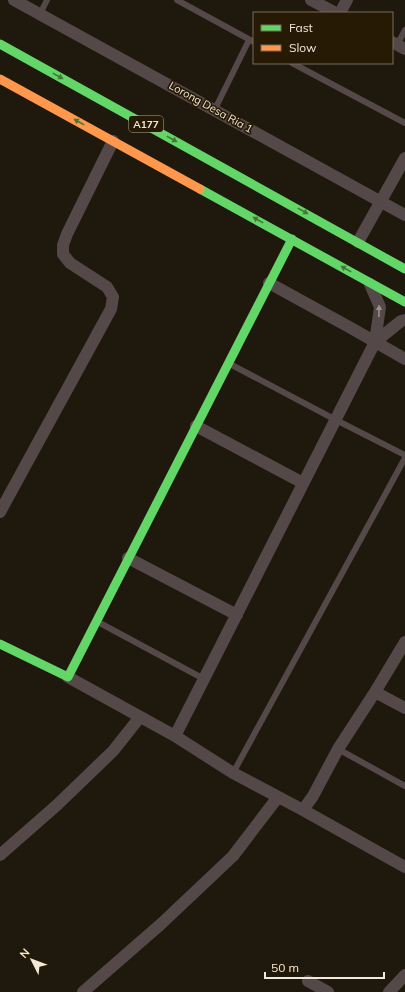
<svg xmlns="http://www.w3.org/2000/svg" width="405" height="992" font-family="Mulish,sans-serif">
	<style>
		.lines { fill: none; stroke-linecap: round; stroke-linejoin: round }
		.lane { stroke: #544849; stroke-width: 6 }
		.street { stroke: #544849; stroke-width: 12 }
		.fast { stroke: #63d668; stroke-width: 9 }
		.slow { stroke: #ff974d; stroke-width: 9 }
		.oneway { fill: #457836 }
		.oneway2 { fill: #9b908b }
		.labels { text-anchor: middle; dominant-baseline: central; stroke-width: 3.5; stroke-linejoin: round; paint-order: stroke }
		.shield { fill: #271a04; stroke: #b5ab9a; stroke-width: 1 }
		.shield-label { font-size: 10px; font-weight: bold; fill: #f2e9db }
		.street-label { font-size: 11px; fill: #f2e9db; stroke: #271a04 }
	</style>
	<rect width="100%" height="100%" fill="#1f180c"/>
	<g class="lines">
		<path class="lane" d="M177 0 254 42
			M40 14 47 0
			M397 45 405 30
			M292 63 405 123
			M215 109 249 40
			M230 364 336 420 405 455
			M98 622 204 679
			M338 749 405 786
			M233 773 405 458"/>
		<path class="street" d="M14 0 405 215
			M311 0 336 13
			M340 13 347 0
			M392 42 405 49
			M358 242 405 158
			M269 283 351 328 405 359
			M375 342 401 321 405 320
			M196 426 303 483
			M0 512 111 309 113 297 107 287 70 263 63 254V245L67 234 113 141
			M128 558 237 615
			M405 642 375 692 338 749 313 796 303 810 405 867
			M68 677 175 736 233 773 303 810
			M375 692 405 708
			M175 736 375 342 380 307 370 284
			M0 855 57 805 113 751 140 717
			M308 981 328 992
			M83 992 161 924 233 856 278 797
			M389 992 405 975"/>
		<path class="fast" d="M0 44 405 269
			M200 189 405 302
			M0 644 68 677 292 239"/>
		<path class="slow" d="M0 79 200 189"/>
	</g>
	<defs><path id="oneway-solid" d="M-6-.8H1V-3.2L6.5 0L1 3.2V.8H-6Z"/></defs>
	<g class="oneway">
		<use href="#oneway-solid" transform="translate(58 76) rotate(29)"/>
		<use href="#oneway-solid" transform="translate(79 122) rotate(-151)"/>
		<use href="#oneway-solid" transform="translate(172 139) rotate(29)"/>
		<use href="#oneway-solid" transform="translate(303 211) rotate(29)"/>
		<use href="#oneway-solid" transform="translate(258 220) rotate(-151)"/>
		<use href="#oneway-solid" transform="translate(346 269) rotate(-151)"/>
	</g>
	<use class="oneway2" href="#oneway-solid" transform="translate(379 311) rotate(-89)"/>
	<g class="labels">
		<rect class="shield" x="129" y="116" width="34" height="16" rx="3"/>
		<g class="shield-label">
			<text x="146" y="124">A177</text>
		</g>
		<g class="street-label">
			<text transform="translate(211 107) rotate(29)">Lorong Desa Ria 1</text>
		</g>
	</g>
	<rect x="253" y="12" width="140" height="52" fill="#271a04" stroke="#786d5a"/>
	<rect x="261" y="25" width="20" height="6" fill="#63d668" stroke="#786d5a"/>
	<text x="289" y="32" font-size="12" fill="#f2e9db">Fast</text>
	<rect x="261" y="45" width="20" height="6" fill="#ff974d" stroke="#786d5a"/>
	<text x="289" y="52" font-size="12" fill="#f2e9db">Slow</text>
	<g transform="translate(32 960) rotate(312)" stroke="#271a04" stroke-width="3" paint-order="stroke">
	<path d="M0-3L7 15L0 10L-7 15Z" fill="#f2e9db"/>
	<text y="-6" font-size="11" font-weight="bold" text-anchor="middle" fill="#f2e9db">N</text>
	</g>
	<path d="M265 972v6h119v-6" fill="none" stroke="#f2e9db" stroke-width="2"/>
	<text x="271" y="972" font-size="12" fill="#f2e9db" stroke="#271a04" stroke-width="3" paint-order="stroke">50 m</text>
</svg>
